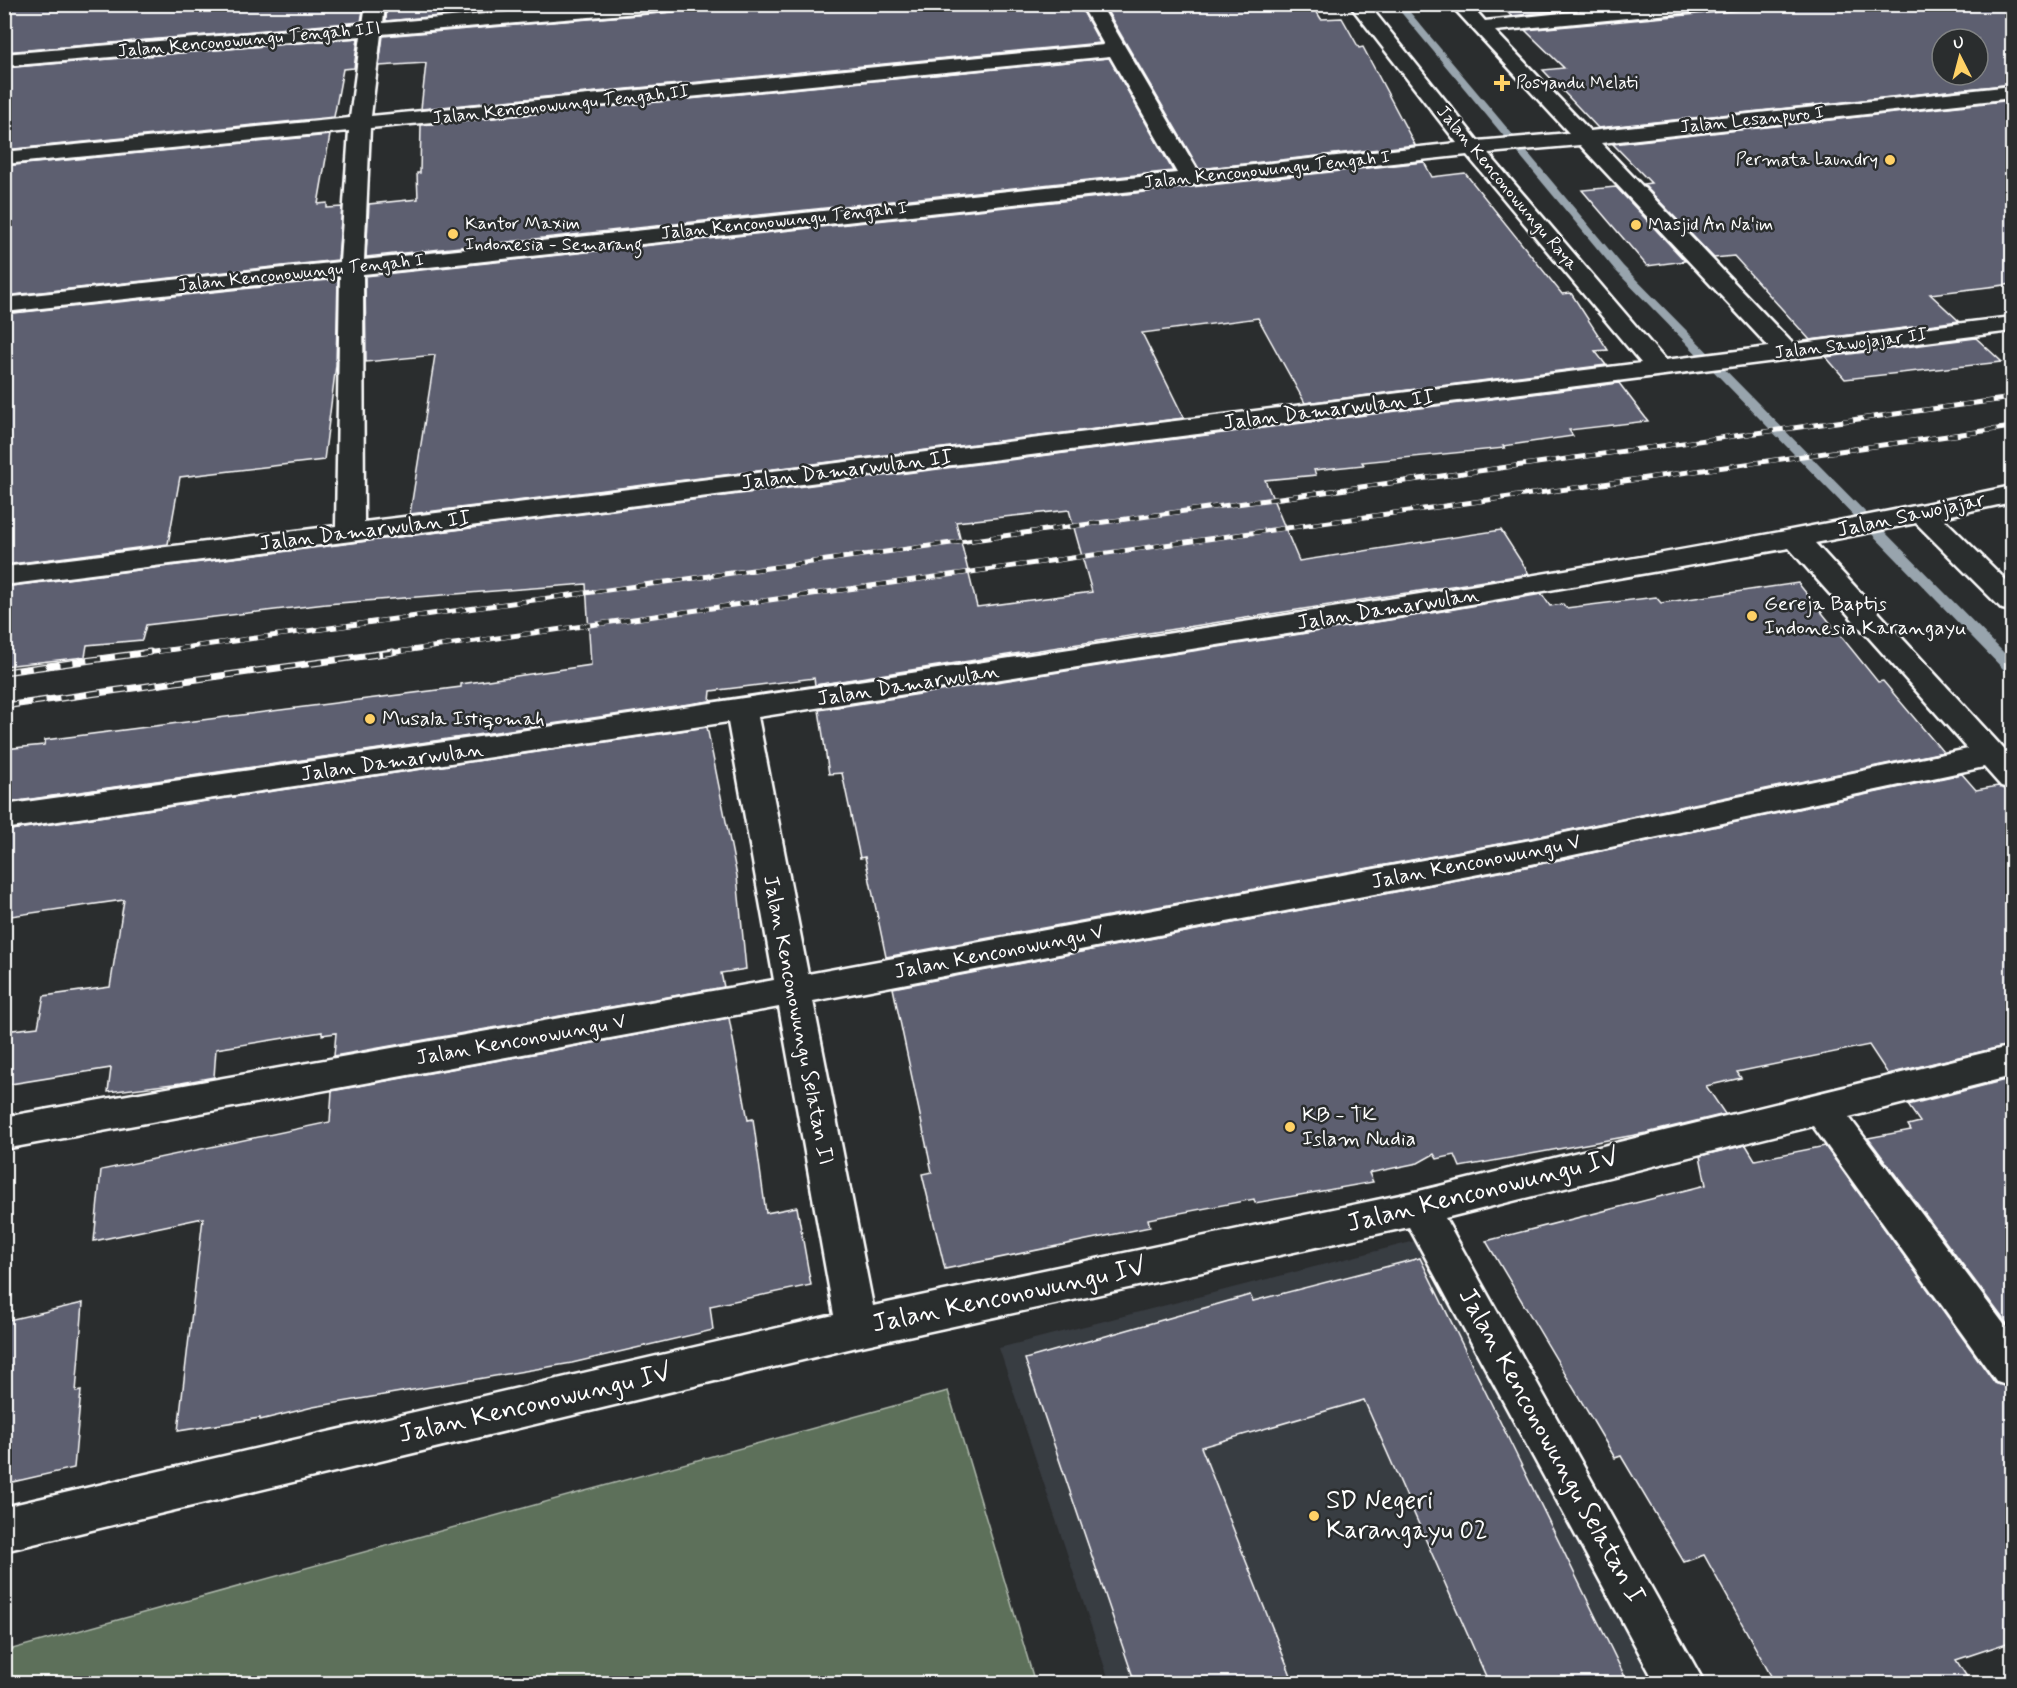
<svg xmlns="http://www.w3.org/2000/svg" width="2017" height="1688" font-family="Mynerve,sans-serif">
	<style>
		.built { fill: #393c42 }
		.green { fill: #5d705a; stroke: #aeb8ac; stroke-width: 1.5 }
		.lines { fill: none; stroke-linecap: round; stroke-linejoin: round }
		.stream { fill: #98a4ad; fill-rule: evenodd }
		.building { fill: #5d5e70; stroke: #fff; stroke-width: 1.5; fill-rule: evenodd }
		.minor-casing { stroke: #fff; stroke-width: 5 }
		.minor { fill: #2a2d2e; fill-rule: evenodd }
		.rail-far1-casing { stroke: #fff; stroke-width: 5 }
		.rail-casing { stroke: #fff; stroke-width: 7 }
		.rail-far1 { stroke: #2a2d2e; stroke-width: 4; stroke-dasharray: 10; stroke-linecap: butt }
		.rail { stroke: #2a2d2e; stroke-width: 4.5; stroke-dasharray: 14; stroke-linecap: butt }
		.poi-dot { fill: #ffd166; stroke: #2a2d2e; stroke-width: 2 }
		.labels { text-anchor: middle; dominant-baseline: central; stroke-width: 5; stroke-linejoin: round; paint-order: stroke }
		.far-street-label { font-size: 18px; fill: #fff; stroke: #2a2d2e }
		.far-poi-label { font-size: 18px; fill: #fff; stroke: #2a2d2e; text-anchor: start }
		.street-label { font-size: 21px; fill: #fff; stroke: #2a2d2e }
		.poi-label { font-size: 21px; fill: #fff; stroke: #2a2d2e; text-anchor: start }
		.near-street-label { font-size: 26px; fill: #fff; stroke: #2a2d2e }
		.near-poi-label { font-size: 26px; fill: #fff; stroke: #2a2d2e; text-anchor: start }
	</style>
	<rect width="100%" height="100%" fill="#2a2d2e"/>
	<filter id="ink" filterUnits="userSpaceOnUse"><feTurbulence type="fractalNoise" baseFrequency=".0167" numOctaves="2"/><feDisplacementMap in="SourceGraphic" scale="12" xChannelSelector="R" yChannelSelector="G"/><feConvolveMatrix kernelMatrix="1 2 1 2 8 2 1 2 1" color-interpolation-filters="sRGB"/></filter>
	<g filter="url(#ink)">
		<path class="built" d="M1423 1239 1665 1683H1110L999 1348Z"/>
		<path class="green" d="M948 1391 1035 1683H5V1651Z"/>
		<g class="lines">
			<path class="stream" d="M1394 4H1403L1623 266 2012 661V674L2007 673 1615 270Z"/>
		</g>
		<path class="building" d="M4 4H364L361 22 4 52Z
			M387 4H568L386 21Z
			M685 4H1079L1100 43 421 109 426 63 379 66 383 36 674 12Z
			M1103 4H1312L1321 19 1342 18 1359 48 1363 47 1415 145 1199 169Z
			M1500 4H1613L1614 5 1511 16Z
			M1807 4H2013V84L1598 128 1543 70 1564 68 1525 30ZM1942 39H1978V75H1942Z
			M358 38 354 68 343 69 334 117 4 150V68Z
			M1109 58 1173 171 366 257 369 204 418 199 417 173H420L421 125Z
			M2013 100V284L1930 294 1959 321 1810 340 1734 256 1714 258 1643 184 1651 183 1613 144Z
			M330 135 318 204 327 203V208L342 207 338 260 4 296V166Z
			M1424 162 1432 177 1465 173 1562 294 1571 293 1608 350 1595 351 1606 365 1305 403 1258 318 1142 333 1184 418 410 514 435 355 366 362 365 276Z
			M1616 187 1685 261 1647 266 1582 190Z
			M338 279 336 365 324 460 180 477 168 544 4 565V314Z
			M1976 338 2002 362 1845 379 1826 357Z
			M1619 383 1648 421 1569 430 1573 436 1503 446 1505 448 1362 462 1364 465 1314 470 1316 475 1265 480 1299 561 1501 530 1529 574 815 685 814 678 711 691 710 701 4 803V749L44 745 45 740 461 687V684L591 665 586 584 326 604 146 625 142 640 87 645 85 657 4 666V587ZM1069 510 1092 592 977 607 956 522Z
			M1798 583 1878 682 1883 681 1943 752 1531 838 886 957 865 857 860 858 842 773 829 774 819 710 1402 618 1542 594 1550 606 1563 604 1566 608 1656 597 1661 603Z
			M707 727 737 876 746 969 721 973 724 987 334 1056 336 1033 322 1035V1032L216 1049 214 1077 181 1083 108 1092 111 1068 4 1085V1031L38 1027 44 996 110 987 124 900 4 917V831Z
			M1962 774 1976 790 1998 786 2013 791V1044L1888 1074 1869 1045 1737 1072 1741 1078 1706 1086 1725 1114 1646 1133 1460 1167 1455 1155 1437 1159 1434 1154 1418 1163 1369 1173 1373 1182 1255 1203 1254 1199 1148 1219 1150 1227 945 1269 922 1174 932 1172 893 988 1531 866Z
			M729 1018 748 1120 753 1119 766 1213 797 1207 811 1285 710 1306 713 1330 572 1363 313 1407 260 1420V1418L178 1431 203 1218 94 1241 101 1170 330 1122 332 1091Z
			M2013 1078V1332L1868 1138 1911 1130 1908 1125 1920 1122 1908 1105Z
			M1746 1145 1755 1160 1825 1146 1995 1383 2013 1389V1641L1956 1660 1971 1683H1775L1704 1555 1684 1562 1621 1456 1615 1458 1486 1241 1706 1185 1700 1156Z
			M1420 1258 1628 1683H1489L1364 1400 1201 1447 1294 1683H1135L1025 1359 1250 1295 1253 1301Z
			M83 1303 76 1392 81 1391 74 1468 4 1484V1321Z"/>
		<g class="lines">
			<defs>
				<path id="minor" d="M366 4H385L383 23 600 4H683L674 10 381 34 371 116 1104 45 1081 4H1100L1198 171 1457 143 1349 4H1368L1478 141 1569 133 1450 4H1470L1485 21 1648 4H1719L1710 10 1495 31 1590 131 2012 86V98L1601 143 1793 344 2012 317V331L4 585V567L336 526 340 276 4 312V298L340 262 349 131 4 164V152L350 118 361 36 4 66V54L363 24ZM1110 56 1177 173 364 260 370 128ZM1580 145 1769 347 1665 360 1488 153ZM1467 155 1641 363 364 522 363 274Z
					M2012 486V502L1942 517 2012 586V611L2002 609 1916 523 1815 543 2012 758V789L2001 786 1984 767 1531 864 813 1001 873 1306 1419 1191 2012 1046V1076L1849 1117 2012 1335V1387L1997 1382 1813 1126 1445 1218 1705 1684H1656L1409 1227 857 1347 4 1551V1507L834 1315 779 1007 4 1149V1117L774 980 728 722 4 829V805C386 751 766 696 1147 637 1436 592 1725 547 2012 486ZM1789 548 1968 749 1531 840 808 974 758 717 1402 616Z"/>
			</defs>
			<use href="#minor" class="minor-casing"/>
			<use href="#minor" class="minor"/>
			<defs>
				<path id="rail-far1" d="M139 654 2012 398
					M382 654 2012 427"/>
				<path id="rail" d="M4 672 150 652
					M4 706 393 652"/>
			</defs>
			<use href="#rail-far1" class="rail-far1-casing"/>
			<use href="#rail" class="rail-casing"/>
			<use href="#rail-far1" class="rail-far1"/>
			<use href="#rail" class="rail"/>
		</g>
	</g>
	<g class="poi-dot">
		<path d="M1499 74h6v6h6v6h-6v6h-6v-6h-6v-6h6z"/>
		<circle cx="1890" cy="160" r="6"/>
		<circle cx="1636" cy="225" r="6"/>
		<circle cx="453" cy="234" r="6"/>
		<circle cx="1752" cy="616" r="6"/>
		<circle cx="370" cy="719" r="6"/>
		<circle cx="1290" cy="1127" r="6"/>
		<circle cx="1314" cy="1516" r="6"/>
	</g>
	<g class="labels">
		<g class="far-street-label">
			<text transform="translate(249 40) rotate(-5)">Jalan Kenconowungu Tengah III</text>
			<text transform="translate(561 105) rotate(-6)">Jalan Kenconowungu Tengah II</text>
			<text transform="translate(1752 120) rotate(-6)">Jalan Lesanpuro I</text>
			<text transform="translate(1267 170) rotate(-6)">Jalan Kenconowungu Tengah I</text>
			<text transform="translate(1507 188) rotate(50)">Jalan Kenconowungu Raya</text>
			<text transform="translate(784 221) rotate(-6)">Jalan Kenconowungu Tengah I</text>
			<text transform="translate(301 273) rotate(-6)">Jalan Kenconowungu Tengah I</text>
			<text transform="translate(1851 344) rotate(-7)">Jalan Sawojajar II</text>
		</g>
		<g class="far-poi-label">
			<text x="1516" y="83">Posyandu Melati</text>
			<text x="1878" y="160" text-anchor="end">Permata Laundry</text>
			<text x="465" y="224">Kantor Maxim<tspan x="465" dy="21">Indonesia - Semarang</tspan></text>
			<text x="1648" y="225">Masjid An Na'im</text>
		</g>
		<g class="street-label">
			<text transform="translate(1329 410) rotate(-7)">Jalan Damarwulan II</text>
			<text transform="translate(847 470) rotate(-7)">Jalan Damarwulan II</text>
			<text transform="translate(1911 515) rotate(-12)">Jalan Sawojajar</text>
			<text transform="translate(365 531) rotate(-7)">Jalan Damarwulan II</text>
			<text transform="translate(1388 609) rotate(-9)">Jalan Damarwulan</text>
			<text transform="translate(908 685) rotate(-9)">Jalan Damarwulan</text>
			<text transform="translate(392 762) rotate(-8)">Jalan Damarwulan</text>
			<text transform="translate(1476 862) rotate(-11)">Jalan Kenconowungu V</text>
			<text transform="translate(999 952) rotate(-11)">Jalan Kenconowungu V</text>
			<text transform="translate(798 1020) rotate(79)">Jalan Kenconowungu Selatan II</text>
			<text transform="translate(521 1040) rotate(-10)">Jalan Kenconowungu V</text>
		</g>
		<g class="poi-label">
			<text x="1764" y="604">Gereja Baptis<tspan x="1764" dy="24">Indonesia Karangayu</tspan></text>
			<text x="382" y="719">Musala Istiqomah</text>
			<text x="1302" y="1115">KB - TK<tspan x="1302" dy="24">Islam Nudia</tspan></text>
		</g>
		<g class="near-street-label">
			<text transform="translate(1483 1191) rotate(-14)">Jalan Kenconowungu IV</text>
			<text transform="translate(1009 1296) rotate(-12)">Jalan Kenconowungu IV</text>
			<text transform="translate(535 1404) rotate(-13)">Jalan Kenconowungu IV</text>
			<text transform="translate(1551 1446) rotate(61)">Jalan Kenconowungu Selatan I</text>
		</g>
		<g class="near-poi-label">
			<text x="1326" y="1501">SD Negeri<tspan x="1326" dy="30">Karangayu 02</tspan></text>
		</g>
	</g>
	<rect width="2017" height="1688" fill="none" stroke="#2a2d2e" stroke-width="24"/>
	<rect x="12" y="12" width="1993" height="1664" fill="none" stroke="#fff" stroke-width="2" filter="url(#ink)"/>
	<g transform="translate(1960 57) rotate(354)"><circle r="28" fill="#2a2d2e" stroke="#7f8182" stroke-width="1.5"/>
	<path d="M0-4.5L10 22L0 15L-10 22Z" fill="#ffd166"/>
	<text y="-9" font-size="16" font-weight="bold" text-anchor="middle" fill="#ffffff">U</text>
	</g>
</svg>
